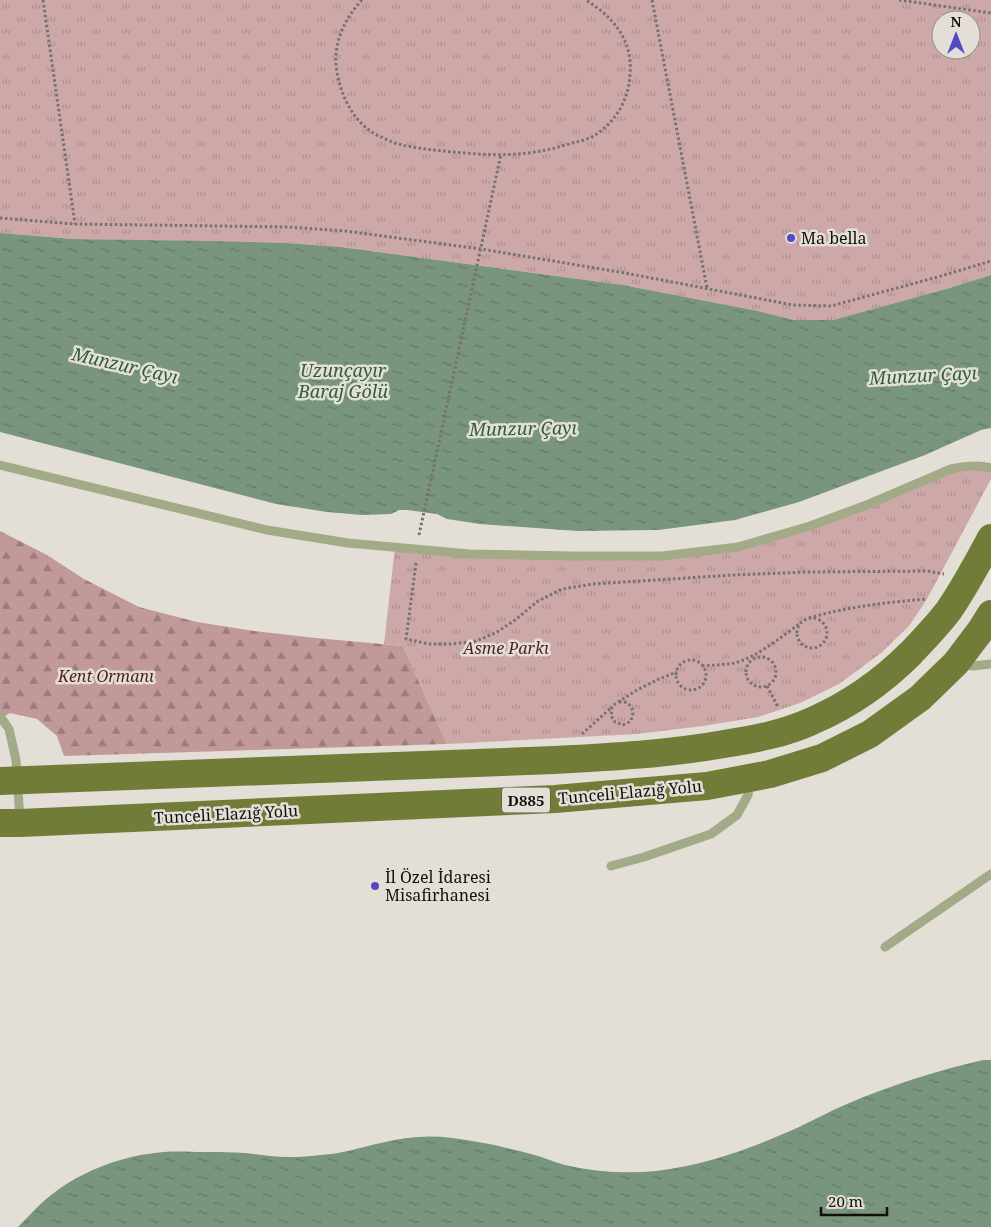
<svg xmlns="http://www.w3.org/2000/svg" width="991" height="1227" font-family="'Noto Serif',serif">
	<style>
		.forest { fill: url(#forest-firs) }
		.park { fill: url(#park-tufts); fill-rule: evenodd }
		.water { fill: url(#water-ripples) }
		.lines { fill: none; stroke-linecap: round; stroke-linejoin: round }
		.path { stroke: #76726c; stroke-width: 3; stroke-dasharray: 2.5 2.5; stroke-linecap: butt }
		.service { stroke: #a3aa88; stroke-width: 9 }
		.primary { stroke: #727c39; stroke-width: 28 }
		.poi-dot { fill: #524ac1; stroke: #e4dfd6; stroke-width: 2 }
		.labels { text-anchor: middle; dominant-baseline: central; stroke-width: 5; stroke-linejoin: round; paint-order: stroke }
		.shield { fill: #e4dfd6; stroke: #514e49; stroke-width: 1 }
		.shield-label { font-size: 15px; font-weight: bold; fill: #12100d }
		.poi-label { font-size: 16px; fill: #12100d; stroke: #e4dfd6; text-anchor: start }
		.park-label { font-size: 16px; font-style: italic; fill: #511e21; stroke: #e4dfd6 }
		.street-label { font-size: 16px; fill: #12100d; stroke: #e4dfd6 }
		.water-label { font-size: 18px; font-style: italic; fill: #305e3a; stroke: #e4dfd6 }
	</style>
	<defs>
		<pattern id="forest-firs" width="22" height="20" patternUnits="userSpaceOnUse" patternTransform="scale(1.25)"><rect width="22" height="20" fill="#c19999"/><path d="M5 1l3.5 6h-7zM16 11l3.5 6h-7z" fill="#9b7b7b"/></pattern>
		<pattern id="park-tufts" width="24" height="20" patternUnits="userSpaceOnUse" patternTransform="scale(1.25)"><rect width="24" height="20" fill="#cda8a8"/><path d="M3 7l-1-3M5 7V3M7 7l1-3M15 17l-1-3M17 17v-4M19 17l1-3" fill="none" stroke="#af908f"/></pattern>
		<pattern id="water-ripples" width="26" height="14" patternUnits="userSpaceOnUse" patternTransform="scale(1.25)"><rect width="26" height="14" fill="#79957d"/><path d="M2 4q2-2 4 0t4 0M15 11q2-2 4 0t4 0" fill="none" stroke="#627865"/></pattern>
	</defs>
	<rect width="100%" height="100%" fill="#e4dfd6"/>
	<path class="forest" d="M0 531 47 555 84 579 139 607 197 622 254 631 316 638 403 646 447 744 64 756 57 736 37 719 10 713 0 719Z"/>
	<path class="park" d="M0 0H991V275L946 289 833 320H794L758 311 623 285 341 247 287 243 74 239 0 233ZM941 20H971V50H941Z
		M991 468V479L927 599 909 626 881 653 839 684 800 703 758 717 703 726 637 734 447 744 403 646 384 644 395 547 470 554 662 556 738 547 810 526 951 469Z"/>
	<path class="water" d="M0 233 74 239 209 241 287 243 341 247 623 285 758 311 794 320H833L946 289 991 275V428L981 430 925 455 799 502 735 520 658 530 578 531 480 524 447 519 437 514 407 510H399L391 514 362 515 327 512 276 504 0 432Z
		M983 1060H991V1227H18C30 1215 41 1202 55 1192 86 1169 125 1155 164 1152 177 1151 191 1152 204 1152 218 1152 232 1152 245 1153 254 1154 262 1155 270 1156 287 1158 304 1157 321 1155 342 1154 361 1147 381 1143 404 1137 428 1135 452 1138 478 1141 505 1147 531 1154 543 1157 554 1162 565 1165 595 1172 626 1174 656 1171 706 1165 752 1148 797 1128 814 1120 830 1111 847 1104 891 1085 936 1071 983 1060Z"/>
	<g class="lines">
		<path class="path" d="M43 0 75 224
			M362 0C344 19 332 45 337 72 341 96 353 121 375 134 381 137 387 140 392 142 406 147 420 148 433 150 464 153 497 157 528 153 543 151 557 148 572 143 578 142 584 140 590 138 614 125 629 101 630 74 633 40 613 17 586 0
			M652 0 707 288
			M899 0 991 13
			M0 218 75 224 288 227 345 231 481 249 625 273 793 305 831 306 941 276 991 261
			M419 535 501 154
			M416 563 406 639 429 644H452L476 641 497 632 515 620 538 601 562 589 593 584 733 575 807 572 927 571 944 574
			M809 618C847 607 887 602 927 599
			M797 633a15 15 0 1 1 30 0a15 15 0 1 1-30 0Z
			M746 672a15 15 0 1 1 30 0a15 15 0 1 1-30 0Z
			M676 675a15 15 0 1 1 30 0a15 15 0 1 1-30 0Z
			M702 666C713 665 724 665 734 663 758 657 782 636 802 622
			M767 686 778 707
			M619 702C627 701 632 705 633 713L631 721 623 725 615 722 611 716 612 707 615 704 637 690 659 679 677 672
			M582 734 611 708"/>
		<path class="service" d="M0 465 267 530 348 543 470 554 572 556H662L738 547 810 526 869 504 951 469C964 466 978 464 991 468
			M959 664 973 666 991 664
			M0 716 9 729 16 760 20 820
			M611 866 644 857 711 834 737 815 748 795 750 781
			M885 947 991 874"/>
		<path class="primary" d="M0 781 554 760C611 757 668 754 724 744 754 739 784 734 812 721 849 705 883 681 911 653 924 639 938 625 949 610 965 587 978 562 991 538
			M0 823H20L555 799 707 786 770 774 822 758 870 734 920 698 956 663 981 630 991 614"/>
	</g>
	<g class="poi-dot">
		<circle cx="791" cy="238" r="5"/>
		<circle cx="375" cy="886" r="5"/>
	</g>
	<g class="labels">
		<rect class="shield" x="502" y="787.5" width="48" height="25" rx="4"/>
		<g class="shield-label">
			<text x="526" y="800">D885</text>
		</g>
		<g class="poi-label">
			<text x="801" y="238">Ma bella</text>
			<text x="385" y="877">İl Özel İdaresi<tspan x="385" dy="18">Misafirhanesi</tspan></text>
		</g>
		<g class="park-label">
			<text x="506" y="648">Asme Parkı</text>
			<text x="106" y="676">Kent Ormanı</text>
		</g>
		<g class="street-label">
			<text transform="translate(630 792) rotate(-5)">Tunceli Elazığ Yolu</text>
			<text transform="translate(226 814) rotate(-3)">Tunceli Elazığ Yolu</text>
		</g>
		<g class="water-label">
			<text transform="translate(125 365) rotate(13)">Munzur Çayı</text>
			<text x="343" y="370">Uzunçayır<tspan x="343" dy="21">Baraj Gölü</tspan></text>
			<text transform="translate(923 375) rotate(-3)">Munzur Çayı</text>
			<text transform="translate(523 428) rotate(-1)">Munzur Çayı</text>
		</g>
	</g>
	<g transform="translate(956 35)"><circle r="24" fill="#e4dfd6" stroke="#908c86"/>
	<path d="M0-4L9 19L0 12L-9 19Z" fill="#524ac1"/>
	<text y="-8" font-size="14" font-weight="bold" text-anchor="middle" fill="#12100d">N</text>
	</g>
	<path d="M821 1207v8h66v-8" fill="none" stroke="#12100d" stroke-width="2.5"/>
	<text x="828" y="1207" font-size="15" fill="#12100d" stroke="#e4dfd6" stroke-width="4" paint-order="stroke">20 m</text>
</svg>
